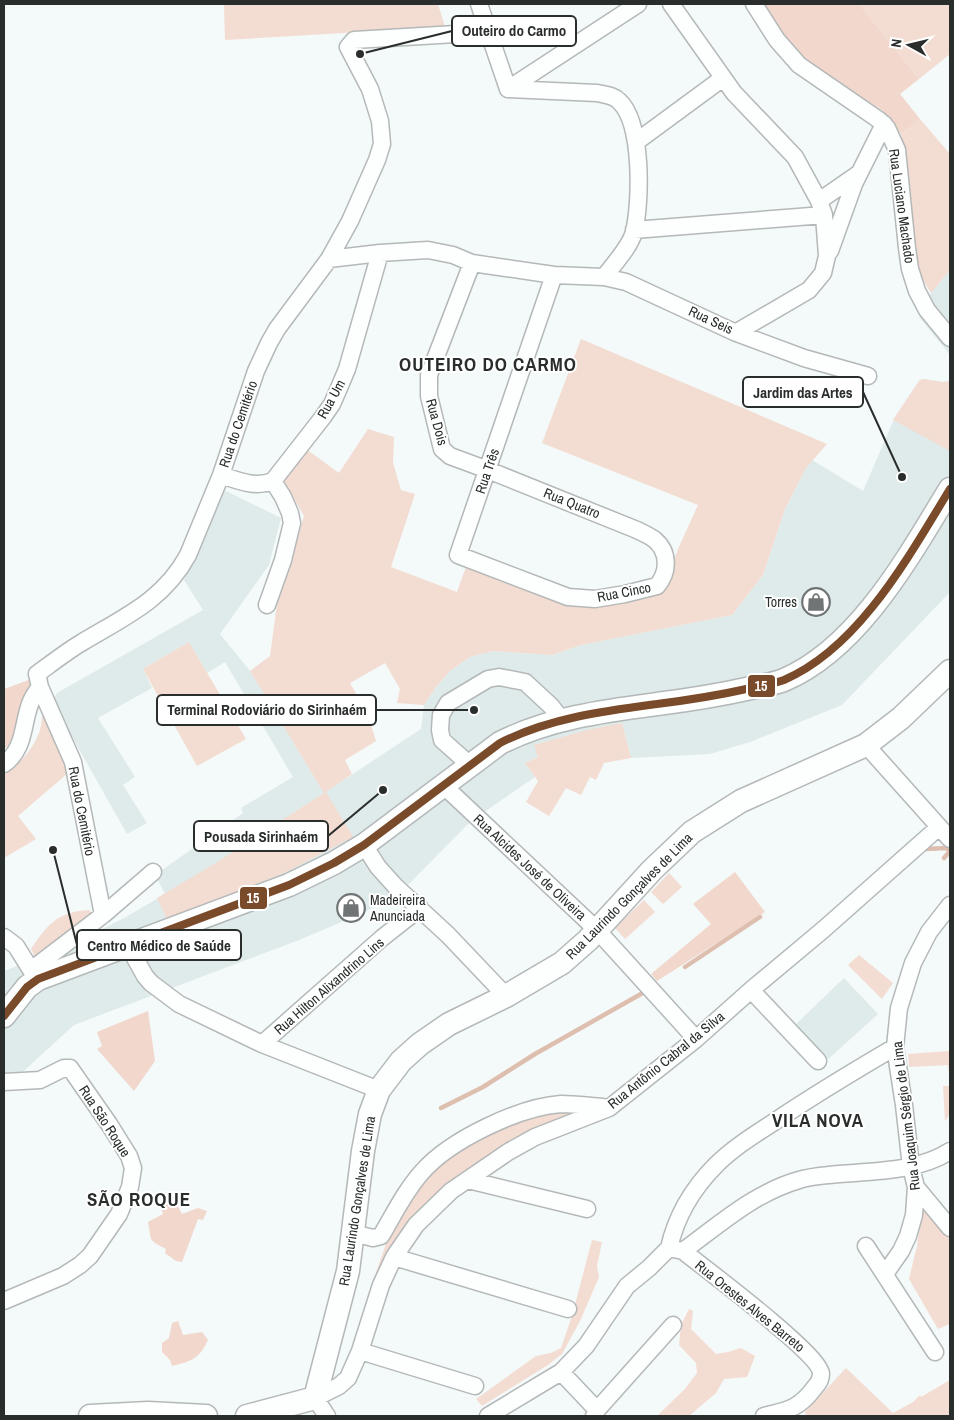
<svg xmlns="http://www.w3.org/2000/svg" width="954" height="1420" font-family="'Archivo Narrow',sans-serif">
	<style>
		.built { fill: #dfebea }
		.green { fill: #f3dcd1 }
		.forest { fill: #f1d7cc }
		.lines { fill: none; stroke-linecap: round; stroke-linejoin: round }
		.stream { stroke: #debeaf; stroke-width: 4.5 }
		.street-casing { stroke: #b4b8b8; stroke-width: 19 }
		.secondary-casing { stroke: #b4b8b8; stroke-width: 25 }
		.street { stroke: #fdfefe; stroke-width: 16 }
		.secondary { stroke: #fdfefe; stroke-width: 22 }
		.bus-1-casing { stroke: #fff; stroke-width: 11 }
		.bus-1 { stroke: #7a4b2a; stroke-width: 8 }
		.labels { text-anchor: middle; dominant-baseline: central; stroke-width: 4; stroke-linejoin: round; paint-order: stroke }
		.street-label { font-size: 14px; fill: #292d2c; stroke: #fff }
		.poi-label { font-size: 14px; fill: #292d2c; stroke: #fff; text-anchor: end }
		.district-label { font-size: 19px; font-weight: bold; letter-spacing: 1px; fill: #292d2c; stroke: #fff }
		.leader { fill: none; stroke: #292d2c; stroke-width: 2 }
		.callout-dot { fill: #292d2c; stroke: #fff; stroke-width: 2 }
		.callout { fill: #fff; stroke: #292d2c; stroke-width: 2 }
		.callout-label { font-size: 15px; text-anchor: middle; font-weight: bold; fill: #292d2c }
		.line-badge { stroke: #fff; stroke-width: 2 }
		.badge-label { font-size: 14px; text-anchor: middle; font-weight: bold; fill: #fff }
	</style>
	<rect width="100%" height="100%" fill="#f4f9f9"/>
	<path class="built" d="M950 270V355L919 317 931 293Z
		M923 379 943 382 950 381V592L842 705 750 742 710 754 631 758 622 723 535 745 538 757 525 763 535 777 471 821 406 887 365 912 299 940 74 1025 4 1089V971L71 945 126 917 165 894 155 875 243 813 241 808 293 777 225 662 207 673 189 642 143 669 152 688 98 718 135 777 123 785 147 823 127 834 54 705 53 699 57 693 203 610 184 580 207 533 224 490 281 518 269 565 220 634 250 671 324 793 421 729 424 705 436 687 450 671 470 657 493 651 552 655 581 645 732 615 763 575 785 509 806 468 812 460 863 491 895 417 919 381Z
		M844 978 878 1014 825 1062 794 1026Z"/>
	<path class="green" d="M224 4H438L445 27 225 40Z
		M859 4H950V54L919 79Z
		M920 119 950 154V270L931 293 918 272 901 134Z
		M581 339 827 444 806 468 785 509 763 575 732 615 581 645 552 655 493 651 470 657 450 671 436 687 424 705 397 703 400 689 385 663 350 683 368 715 376 741 345 760 352 774 326 792 353 837 284 873 167 919 157 898 214 864 324 793 250 671 270 656 277 604 304 516 283 479 306 449 339 473 368 429 394 437 393 463 401 490 415 494 391 567 457 592 467 564 565 602 665 584 678 549 698 505 542 443Z
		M923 379 943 382 950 381V451L893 420 919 381Z
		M189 642 246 739 197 766 143 669Z
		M43 706 68 773 18 816 36 839 4 858V775C19 764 32 751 39 733 42 726 42 715 43 706Z
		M622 723 631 758 604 763 596 780 590 777 581 795 566 788 549 816 526 802 538 781 525 763 538 757 534 745 587 730Z
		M669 873 682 887 663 904 651 892Z
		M644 900 655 912 625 939 615 928Z
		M89 910 93 915 37 961 31 949C48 924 57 912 89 910Z
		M859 955 893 983 882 999 848 965Z
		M950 1051V1083L948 1065 909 1067 908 1054Z
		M943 1086H950C950 1096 949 1104 950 1114L945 1121Z
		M559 1110 583 1112 451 1187 374 1291 370 1290 388 1238 428 1171 496 1128Z
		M923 1200 950 1234V1324L938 1329 909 1279 917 1246Z
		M592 1240 602 1242 597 1266 599 1277 580 1321 562 1354 548 1365 482 1406 476 1399 536 1356 551 1353 561 1348 572 1316Z
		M689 1309 693 1311 691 1329 716 1354 728 1352 741 1348 755 1356 747 1377 724 1379 716 1393 689 1416H657L685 1389 697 1373 696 1363 679 1345 681 1325Z
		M846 1368 893 1413 913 1402 920 1395 921 1397 950 1380V1416H806L805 1412Z"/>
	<path class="forest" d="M763 4H859L919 79 900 94 920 119 901 134 882 110 830 78 788 44Z
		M40 676 19 740 4 749V689Z
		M735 872 765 912 657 981 651 974 711 924 693 904Z
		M148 1011 155 1061 134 1091 97 1049 102 1046 97 1032Z
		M174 1199 182 1214 198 1208 207 1211 203 1220 198 1219 182 1262 176 1261 165 1253 166 1249C147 1239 152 1242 148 1222L163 1214 160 1205Z
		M178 1321 183 1335 202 1332 208 1340C199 1359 192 1361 172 1366L170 1360 162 1352V1343L169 1338 172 1323Z"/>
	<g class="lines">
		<path class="stream" d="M926 849 946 848 950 851 944 858
			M685 967 760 917
			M441 1108 483 1087 535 1054 648 990"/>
		<defs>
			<path id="street" d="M479 4 508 89
				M671 4 734 93 795 157 819 201 824 215 827 256 823 273 809 290 737 332
				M754 4 777 40 799 65 879 120 887 128 897 150 907 248 910 269 917 291 927 310 950 338
				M508 89 597 93C605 95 613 95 619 101 643 123 641 202 634 232 630 247 613 265 604 277
				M508 89 638 4
				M636 142 723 78
				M819 201 858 174
				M634 230 824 215
				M830 251 854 184 884 124
				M329 259 380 253 428 250 453 255 472 263 554 275 604 277 626 282 734 332 804 358 868 376
				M472 263 429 375V396L442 449 450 456 488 470 637 530C643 533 650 536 655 540 669 552 669 572 657 586L625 594 595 599 568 597 458 555 554 275
				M221 475C239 481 255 488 273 481L323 417 332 404 339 388 347 369 380 253
				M267 605 283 560 292 523 290 513 283 497 273 481
				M866 745 950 839
				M4 764C25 749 22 726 30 704 32 698 36 692 40 687
				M470 765 442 740 440 730 441 715 448 703 488 679 499 677 525 682 551 706 562 720
				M444 786 597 930 696 1039
				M364 845 378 867 396 887 448 935 506 996
				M103 915 73 762 40 687 37 674C52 663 66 652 81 643 124 617 163 601 188 555L221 475 256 371 269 343 277 329 329 259 350 221 377 160 382 144 380 121 370 89 348 47 354 40 456 34 487 28
				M4 937 16 946 31 970 103 915 153 872
				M131 945 135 958 145 976 151 983 179 1004 262 1044 379 1090
				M751 990 818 1061
				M262 1044 382 938 420 908
				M4 1082 40 1080 64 1068H70L109 1124 129 1156 133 1168 130 1187 119 1214 90 1256 80 1265 63 1276 4 1301
				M468 1180 587 1209
				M916 1187 950 1228
				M353 1233 373 1238 381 1236C394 1214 405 1191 422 1172 450 1140 519 1107 561 1104 575 1104 589 1106 603 1107
				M866 1246 935 1352
				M669 1248C676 1217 693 1188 716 1165 733 1148 754 1135 774 1122 814 1095 854 1071 895 1047
				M669 1248 683 1251C720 1224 754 1193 799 1180 808 1177 819 1176 829 1175 868 1171 916 1173 950 1151
				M683 1251C703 1267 821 1355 821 1374 821 1379 818 1384 815 1387 799 1409 788 1410 764 1416
				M394 1257 568 1309
				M885 1274 901 1251 908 1236 914 1215 916 1187 911 1167 904 1105 895 1047 899 1008 913 963 929 932 950 905
				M360 1351 475 1386
				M561 1372 597 1410
				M327 1416 315 1398 339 1386 348 1378 360 1351 381 1285 394 1257 416 1225 451 1191 508 1152 535 1137 609 1108 696 1039 751 990 824 929 939 827
				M488 1416 561 1372 586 1346 627 1286 649 1268 669 1248
				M594 1416 597 1410 673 1325"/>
			<path id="secondary" d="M4 1016 27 987 38 979 289 885 334 863 364 845 500 743C549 718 604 711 657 704 689 700 720 695 751 688 761 686 773 684 784 680 859 648 909 556 950 489
				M90 1416 148 1413 206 1416
				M247 1416 315 1398 348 1271 363 1151 370 1114 379 1090 401 1061 420 1044 449 1024 506 996 562 963 588 940 652 870 692 832 741 801 866 745 901 718 950 671"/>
		</defs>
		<use href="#street" class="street-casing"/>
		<use href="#secondary" class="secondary-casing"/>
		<use href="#street" class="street"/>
		<use href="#secondary" class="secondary"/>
		<defs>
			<path id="bus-1" d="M4 1016 27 987 38 979 289 885 334 863 364 845 500 743C549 718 604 711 657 704 689 700 720 695 751 688 761 686 773 684 784 680 859 648 909 556 950 489"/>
		</defs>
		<use href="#bus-1" class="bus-1-casing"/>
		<use href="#bus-1" class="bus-1"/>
	</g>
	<defs>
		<symbol id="shop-ring" viewBox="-11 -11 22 22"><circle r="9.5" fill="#fff" stroke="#707474" stroke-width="1.5"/><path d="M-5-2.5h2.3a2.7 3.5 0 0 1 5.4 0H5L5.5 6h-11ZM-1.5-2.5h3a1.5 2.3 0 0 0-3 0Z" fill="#707474"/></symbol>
	</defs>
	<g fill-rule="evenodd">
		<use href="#shop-ring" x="800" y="586" width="32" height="32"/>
		<use href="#shop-ring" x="335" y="892" width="32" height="32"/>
	</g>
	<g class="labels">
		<g class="street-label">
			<text transform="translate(902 206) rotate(82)">Rua Luciano Machado</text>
			<text transform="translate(711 320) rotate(25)">Rua Seis</text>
			<text transform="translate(331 399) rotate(-61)">Rua Um</text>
			<text transform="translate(437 422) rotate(75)">Rua Dois</text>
			<text transform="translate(238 424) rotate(-71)">Rua do Cemitério</text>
			<text transform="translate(487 471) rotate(-71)">Rua Três</text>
			<text transform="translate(572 503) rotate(22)">Rua Quatro</text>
			<text transform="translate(624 592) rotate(-11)">Rua Cinco</text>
			<text transform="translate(82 811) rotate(79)">Rua do Cemitério</text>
			<text transform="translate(530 867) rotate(43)">Rua Alcides José de Oliveira</text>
			<text transform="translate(629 896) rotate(-45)">Rua Laurindo Gonçalves de Lima</text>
			<text transform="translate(329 986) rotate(-41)">Rua Hilton Alixandrino Lins</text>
			<text transform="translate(666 1060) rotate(-39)">Rua Antônio Cabral da Silva</text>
			<text transform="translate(906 1116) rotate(-97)">Rua Joaquim Sérgio de Lima</text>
			<text transform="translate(105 1121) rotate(57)">Rua São Roque</text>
			<text transform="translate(357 1201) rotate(-81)">Rua Laurindo Gonçalves de Lima</text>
			<text transform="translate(750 1306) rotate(39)">Rua Orestes Alves Barreto</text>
		</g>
		<g class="poi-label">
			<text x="797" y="602">Torres</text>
			<text x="370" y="900" text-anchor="start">Madeireira<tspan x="370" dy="16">Anunciada</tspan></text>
		</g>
		<g class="district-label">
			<text x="488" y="364">OUTEIRO DO CARMO</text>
			<text x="818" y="1120">VILA NOVA</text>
			<text x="139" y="1199">SÃO ROQUE</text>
		</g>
	</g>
	<path class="leader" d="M360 54L452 31M902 477L863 392M474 710L376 710M383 790L328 836M53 850L77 945"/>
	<g class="callout-dot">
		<circle cx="360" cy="54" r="5"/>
		<circle cx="902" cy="477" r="5"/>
		<circle cx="474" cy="710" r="5"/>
		<circle cx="383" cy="790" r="5"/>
		<circle cx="53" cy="850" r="5"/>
	</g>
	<g class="callout">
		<rect x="452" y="16" width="124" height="30" rx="5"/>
		<rect x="743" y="377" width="120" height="30" rx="5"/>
		<rect x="157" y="695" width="219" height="30" rx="5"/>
		<rect x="194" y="821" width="134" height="30" rx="5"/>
		<rect x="77" y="930" width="164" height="30" rx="5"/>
	</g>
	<g class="callout-label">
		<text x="514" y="36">Outeiro do Carmo</text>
		<text x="803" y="398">Jardim das Artes</text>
		<text x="267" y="715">Terminal Rodoviário do Sirinhaém</text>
		<text x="261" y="842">Pousada Sirinhaém</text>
		<text x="159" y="951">Centro Médico de Saúde</text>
	</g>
	<g class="line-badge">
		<rect x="747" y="674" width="29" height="24" rx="5" fill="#7a4b2a"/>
		<rect x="239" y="886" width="29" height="24" rx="5" fill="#7a4b2a"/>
	</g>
	<g class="badge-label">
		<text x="761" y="691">15</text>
		<text x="253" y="903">15</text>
	</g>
	<rect width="954" height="1420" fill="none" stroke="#292d2c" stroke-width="10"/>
	<g transform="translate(909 45) rotate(278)" stroke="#ffffff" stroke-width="4" paint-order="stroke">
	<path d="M0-4L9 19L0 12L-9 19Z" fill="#292d2c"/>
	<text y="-8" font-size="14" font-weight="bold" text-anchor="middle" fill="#292d2c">N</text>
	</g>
</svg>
